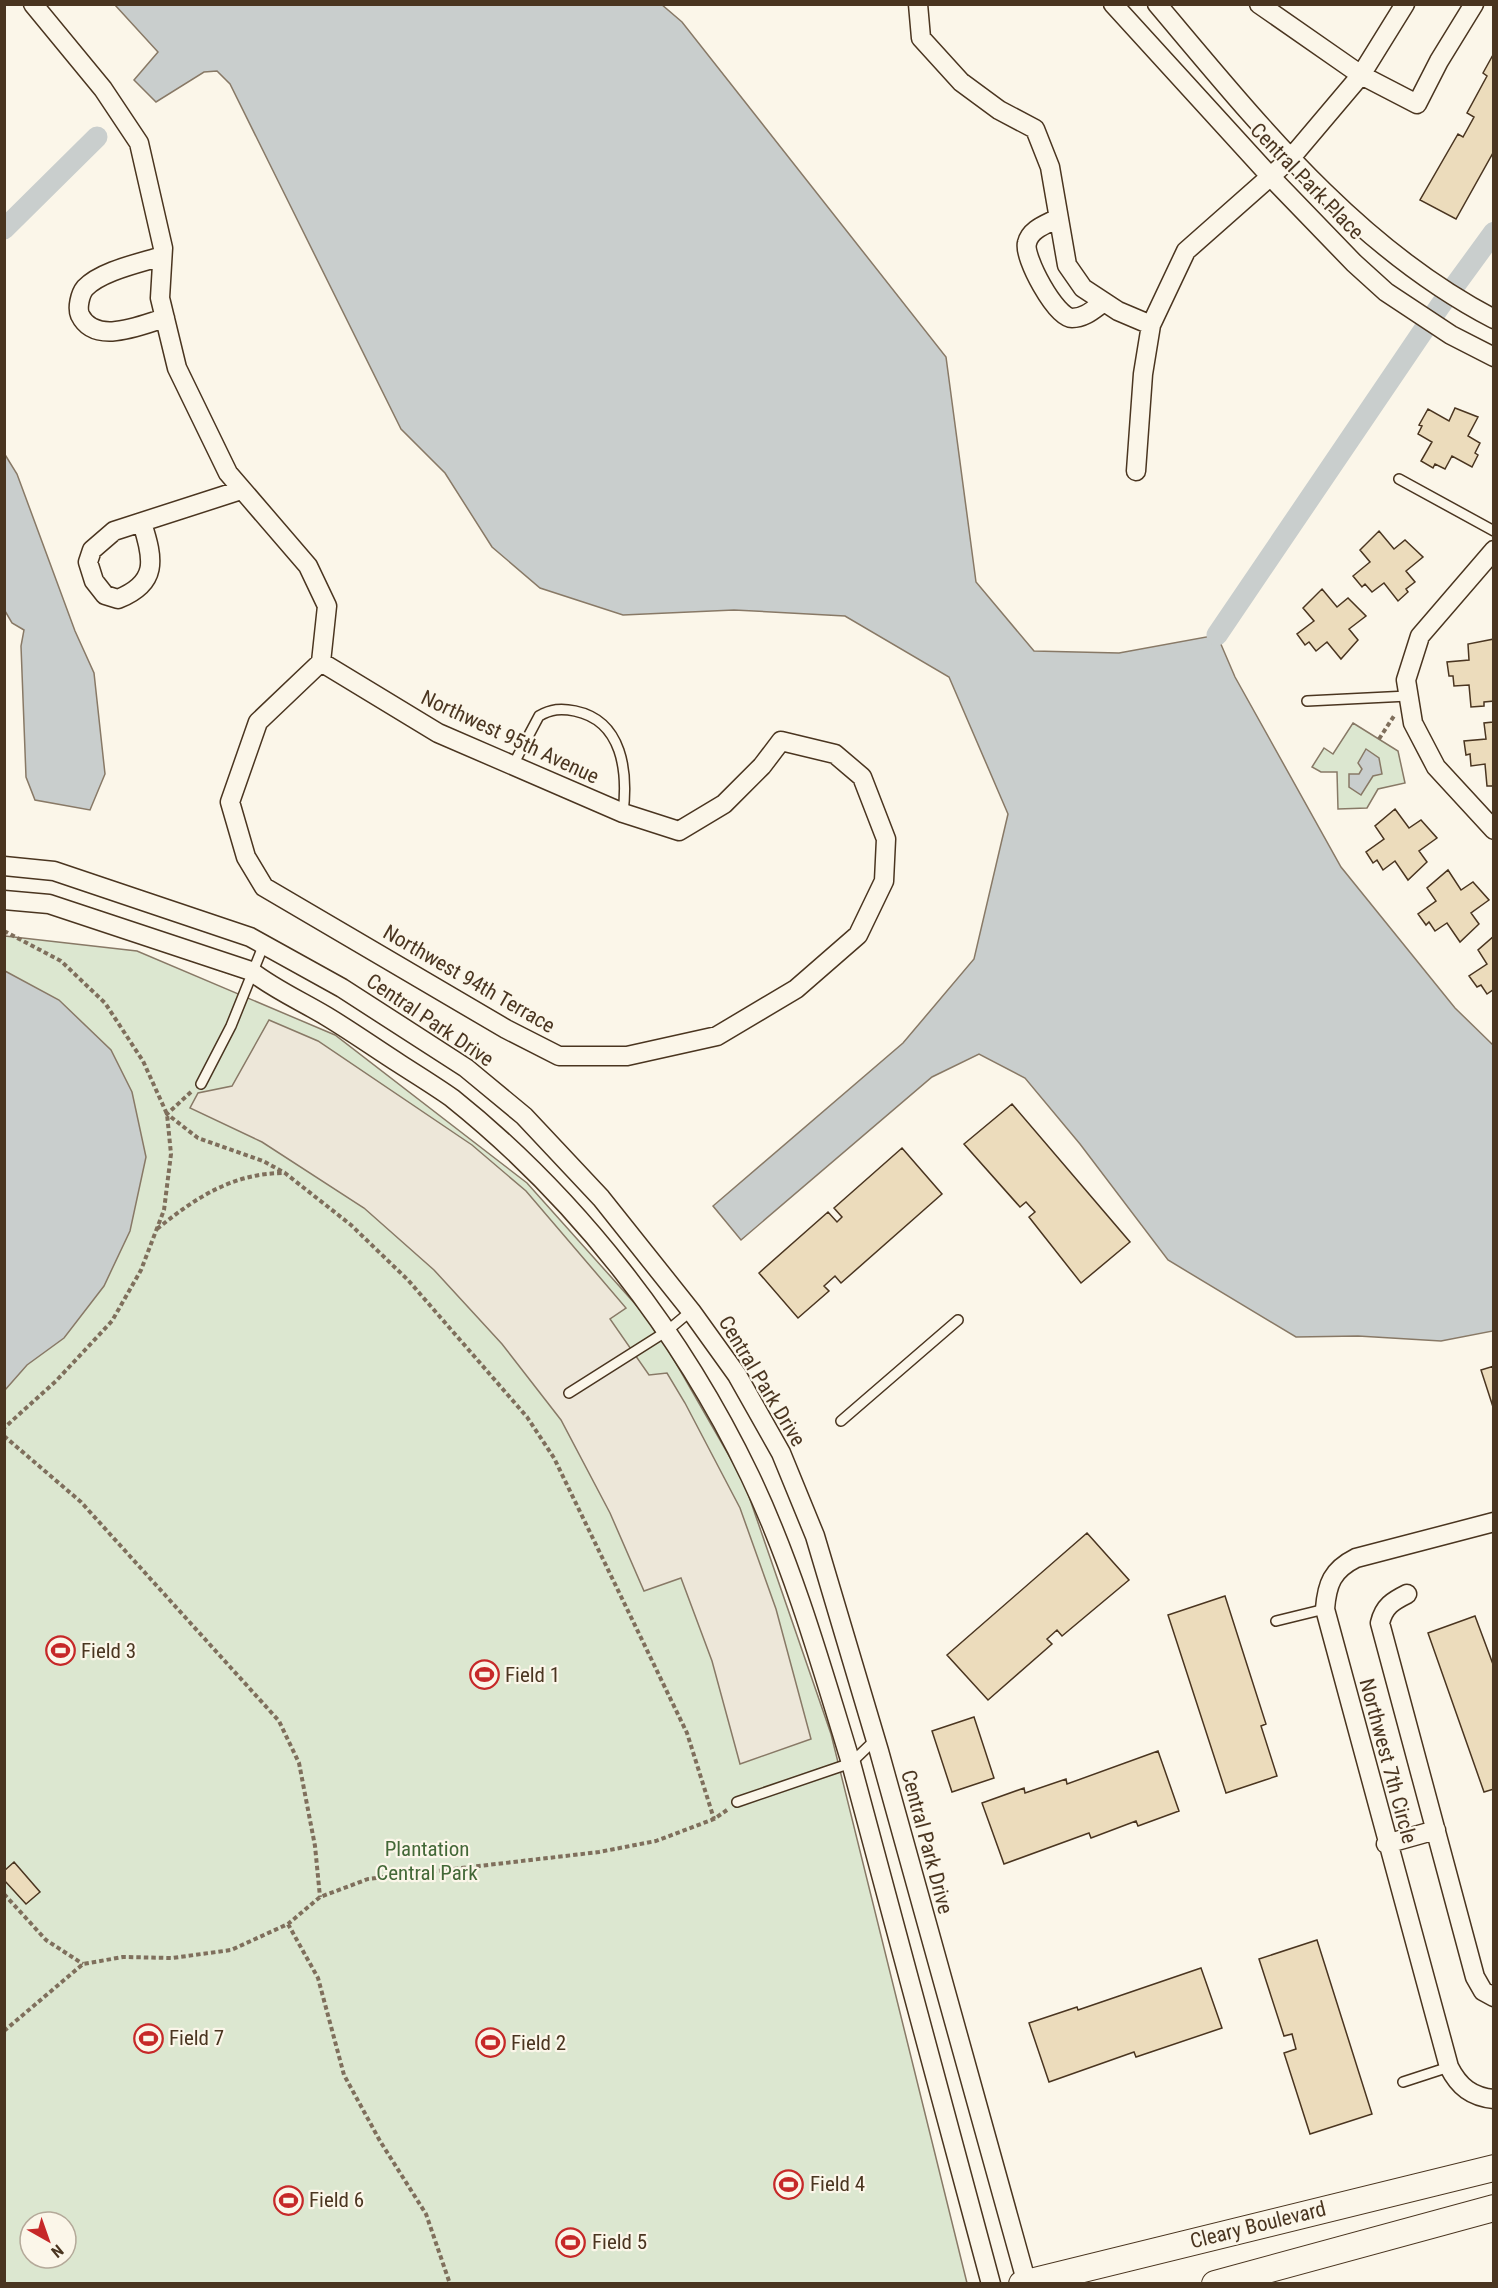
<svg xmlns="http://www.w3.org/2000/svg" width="1498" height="2288" font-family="'Roboto Condensed',sans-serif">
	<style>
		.green { fill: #dce7d0; stroke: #887966; stroke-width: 1.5; fill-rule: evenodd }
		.parking { fill: #ede7d9; stroke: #887966; stroke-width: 1.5 }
		.water { fill: #c9cecd; stroke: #887966; stroke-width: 1.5 }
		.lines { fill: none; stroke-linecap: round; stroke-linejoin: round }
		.canal { stroke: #c9cecd; stroke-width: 21 }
		.building { fill: #ecdcbc; stroke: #4a3520; stroke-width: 1.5 }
		.lane-casing { stroke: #4a3520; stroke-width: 12 }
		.street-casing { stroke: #4a3520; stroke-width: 21 }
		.secondary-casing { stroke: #4a3520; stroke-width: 28 }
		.path { stroke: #7f6f5c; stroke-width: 4; stroke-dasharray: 4.5 3; stroke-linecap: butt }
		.lane { stroke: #fbf6e9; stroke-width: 9 }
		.street { stroke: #fbf6e9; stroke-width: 18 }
		.secondary { stroke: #fbf6e9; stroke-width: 26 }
		.labels { text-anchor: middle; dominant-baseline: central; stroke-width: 4.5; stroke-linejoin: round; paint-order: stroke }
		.street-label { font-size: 21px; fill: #4a3520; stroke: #fbf6e9 }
		.poi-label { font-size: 21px; fill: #4a3520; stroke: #fbf6e9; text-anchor: start }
		.park-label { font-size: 21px; fill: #436837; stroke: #fbf6e9 }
	</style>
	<rect width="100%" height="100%" fill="#fbf6e9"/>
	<path class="green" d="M1353 723 1398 751 1405 783 1378 789 1367 808 1338 809 1337 772H1321L1312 767 1324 748 1333 754Z
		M5 936 137 951 335 1035 527 1183 654 1325 744 1482 831 1734 967 2283H5ZM30 2222H66V2258H30Z"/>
	<path class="parking" d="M269 1020 318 1041 472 1145 526 1191 626 1308 610 1319 649 1375 667 1373 685 1403 740 1508 776 1609 811 1739 740 1764 712 1661 681 1578 644 1591 610 1513 561 1420 502 1344 434 1270 364 1208 262 1142 190 1108 198 1093 232 1086Z"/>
	<path class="water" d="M221 5 661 4 682 22 946 357 976 582 1034 651 1119 653 1217 635 1235 677 1341 867 1455 1008 1493 1045V1331L1441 1341 1358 1336 1296 1337 1168 1260 1080 1144 1025 1078 979 1054 932 1077 741 1240 713 1206 903 1043 974 959 1008 814 949 677 845 616 734 610 623 615 540 588 492 547 445 473 401 429 230 84 217 71 204 72 156 102 134 80 158 52 115 5Z
		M4 453 17 474 75 631 94 673 105 774 90 810 35 800 26 777 21 646 24 630 12 623 5 611Z
		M1366 749 1379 758 1382 774 1373 776 1361 795 1349 787V774H1359L1362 769 1358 763Z
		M5 971 59 1000 111 1050 132 1092 146 1157 130 1231 104 1286 64 1338 27 1365 5 1390Z"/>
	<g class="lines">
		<path class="canal" d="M4 229 97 137
			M1217 635 1440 306 1494 232"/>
	</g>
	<path class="building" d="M1494 53V151L1456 219 1420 200 1458 134 1463 137 1474 117 1467 113 1487 76 1483 73Z
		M1455 408 1478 417 1468 436 1480 443 1475 453 1478 455 1472 467 1452 456 1445 469 1435 464 1433 468 1421 461 1432 442 1418 434 1422 426 1419 425 1428 409 1449 421Z
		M1379 531 1394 549 1405 540 1423 557 1406 571 1415 582 1406 589 1408 592 1398 601 1384 583 1372 592 1365 584 1362 587 1353 576 1370 562 1360 550Z
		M1322 589 1337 607 1348 598 1366 616 1349 629 1358 640 1341 659 1327 642 1316 651 1309 642 1305 645 1297 634 1314 621 1303 608Z
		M1494 639V701L1484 702V706L1471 707 1469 685 1454 686 1453 676H1449L1447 662 1469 660 1468 644Z
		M1493 719H1494V786H1487L1485 764 1471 766 1470 754 1466 755 1464 741 1486 739 1484 723 1493 722Z
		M1395 809 1409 828 1421 820 1437 838 1419 851 1427 862 1408 880 1395 861 1383 870 1377 860 1373 863 1366 852 1384 839 1375 826Z
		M1448 870 1461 890 1473 882 1489 900 1471 913 1479 924 1460 942 1447 923 1435 931 1429 922 1426 925 1418 914 1436 901 1427 888Z
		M1494 936V989L1487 994 1481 985 1477 987 1469 976 1487 964 1478 950Z
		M1012 1104 1130 1242 1081 1283 1029 1217 1035 1212 1026 1202 1020 1207 964 1144Z
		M902 1148 942 1194 841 1283 835 1276 824 1286 829 1291 798 1318 759 1273 828 1212 837 1222 842 1217 834 1208Z
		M1494 1366V1410L1481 1370Z
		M1087 1533 1129 1580 1062 1636 1057 1630 1047 1639 1052 1644 988 1700 947 1655Z
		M1225 1596 1266 1724 1261 1726 1277 1776 1226 1793 1168 1615Z
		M1475 1616 1494 1667V1789L1484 1792 1428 1633Z
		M974 1717 994 1778 952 1792 932 1731Z
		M1158 1751 1179 1811 1138 1826 1136 1821 1091 1838 1089 1833 1004 1864 982 1803 1024 1788 1025 1793 1066 1779 1067 1784Z
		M14 1862 40 1892 26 1904 4 1880V1871Z
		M1317 1940 1372 2114 1310 2134 1284 2053 1296 2049 1292 2034 1284 2036 1259 1959Z
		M1201 1968 1222 2028 1136 2057 1134 2052 1049 2082 1029 2023 1077 2007 1078 2010Z"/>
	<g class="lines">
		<defs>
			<path id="lane" d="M1399 479 1494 531
				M1307 701 1408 696
				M513 765 539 716C551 709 561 708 575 711 623 721 628 772 623 813
				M201 1084 231 1026 264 944
				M569 1393 667 1331 691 1311
				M841 1421 958 1320
				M1276 1621 1325 1609
				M737 1802 851 1763 876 1739
				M1403 2082 1449 2067"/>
			<path id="street" d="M33 4 103 89 139 143 163 248 160 298 177 368 228 473 308 566 327 606 321 662 438 733 623 813 679 831 724 804 762 766 781 741 835 754 862 777 886 839 884 881 858 935 796 989 717 1036 627 1056H559L506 1029 264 887 246 857 230 802 258 722 321 662
				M918 4 921 38 961 82 999 110 1035 129 1050 167 1067 265 1083 288 1118 311 1151 325
				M1113 4 1269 175 1354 263 1386 292 1451 335 1494 357
				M1157 4C1256 121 1355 247 1494 319
				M1259 4 1361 75 1417 104 1439 61 1474 4
				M1058 218C1047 224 1030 229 1027 243 1023 257 1056 318 1072 318 1085 318 1094 309 1104 302
				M162 256C140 263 101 271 85 288 80 294 77 308 80 315 95 346 141 325 165 318
				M1136 471 1143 374 1151 325 1186 251 1290 159 1361 75 1405 4
				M142 523C154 560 158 583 118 599L105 595 94 581 88 562 92 550 114 531 241 490
				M1494 550 1420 636 1406 680 1413 723 1436 767 1494 830
				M4 866 54 871 250 937 342 988 466 1068 524 1116 601 1198 691 1311 737 1375 781 1453 815 1536 879 1751 1027 2284
				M4 900 49 904 251 971C274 989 301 1001 326 1016 351 1031 375 1048 400 1064 417 1075 435 1086 452 1098 577 1198 681 1332 750 1476 793 1566 822 1668 851 1763L991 2284
				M1494 1522 1356 1558C1332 1570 1327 1584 1325 1609L1449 2067C1459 2087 1472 2097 1494 2099
				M1407 1594C1393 1601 1384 1606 1380 1623L1475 1977 1483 1991 1494 1997
				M1386 1844 1436 1830"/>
			<path id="secondary" d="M1022 2284 1494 2168
				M1215 2284 1494 2208"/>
		</defs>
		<use href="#lane" class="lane-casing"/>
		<use href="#street" class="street-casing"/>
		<use href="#secondary" class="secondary-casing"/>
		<path class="path" d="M1379 739 1394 716
			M4 931 61 961 105 1003 143 1061 167 1114 171 1154 164 1210 141 1270 112 1321 56 1381 4 1428
			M191 1092 167 1114 198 1138 263 1161 285 1173 351 1225 408 1280 527 1417 554 1458 687 1733 714 1819
			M157 1229C195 1198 233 1173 284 1173
			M4 1436 81 1502 279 1721 299 1763 315 1846 320 1897
			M4 1894 46 1940 83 1964
			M288 1924 318 1978 344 2075 380 2141 426 2214 450 2284
			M4 2031 83 1964 123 1957 172 1958 231 1950 288 1924 320 1897 368 1879 599 1852 656 1841 714 1819 727 1810"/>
		<use href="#lane" class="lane"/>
		<use href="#street" class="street"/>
		<use href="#secondary" class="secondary"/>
	</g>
	<defs>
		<symbol id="stadium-ring" viewBox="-11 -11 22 22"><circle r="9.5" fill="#fbf6e9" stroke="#c62828" stroke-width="1.5"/><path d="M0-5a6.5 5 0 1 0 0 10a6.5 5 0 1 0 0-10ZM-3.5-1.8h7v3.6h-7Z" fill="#c62828"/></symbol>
	</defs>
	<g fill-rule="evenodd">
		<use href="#stadium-ring" x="44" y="1634" width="33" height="33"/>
		<use href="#stadium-ring" x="468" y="1658" width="33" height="33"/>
		<use href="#stadium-ring" x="132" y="2022" width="33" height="33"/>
		<use href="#stadium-ring" x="474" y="2026" width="33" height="33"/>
		<use href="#stadium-ring" x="772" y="2168" width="33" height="33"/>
		<use href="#stadium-ring" x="272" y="2184" width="33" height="33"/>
		<use href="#stadium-ring" x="554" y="2226" width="33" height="33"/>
	</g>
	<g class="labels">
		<g class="street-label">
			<text transform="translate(1307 181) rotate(46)">Central Park Place</text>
			<text transform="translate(510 737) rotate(25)">Northwest 95th Avenue</text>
			<text transform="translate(469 979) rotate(30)">Northwest 94th Terrace</text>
			<text transform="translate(430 1020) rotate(34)">Central Park Drive</text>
			<text transform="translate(762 1381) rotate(59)">Central Park Drive</text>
			<text transform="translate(1388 1761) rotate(75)">Northwest 7th Circle</text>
			<text transform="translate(927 1842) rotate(75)">Central Park Drive</text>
			<text transform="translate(1258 2225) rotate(-14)">Cleary Boulevard</text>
		</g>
		<g class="poi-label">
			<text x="81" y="1651">Field 3</text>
			<text x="505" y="1675">Field 1</text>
			<text x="169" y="2038">Field 7</text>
			<text x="511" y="2043">Field 2</text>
			<text x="810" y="2184">Field 4</text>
			<text x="309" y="2200">Field 6</text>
			<text x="592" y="2242">Field 5</text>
		</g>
		<g class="park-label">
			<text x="427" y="1849">Plantation<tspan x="427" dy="24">Central Park</tspan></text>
		</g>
	</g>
	<rect width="1498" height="2288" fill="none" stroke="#4a3520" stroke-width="12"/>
	<g transform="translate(48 2240) rotate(140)"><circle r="28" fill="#fbf6e9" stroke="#b4a999" stroke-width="1.5"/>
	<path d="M0-4.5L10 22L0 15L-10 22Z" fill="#c62828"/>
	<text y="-9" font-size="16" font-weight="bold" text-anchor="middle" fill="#4a3520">N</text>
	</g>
</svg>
